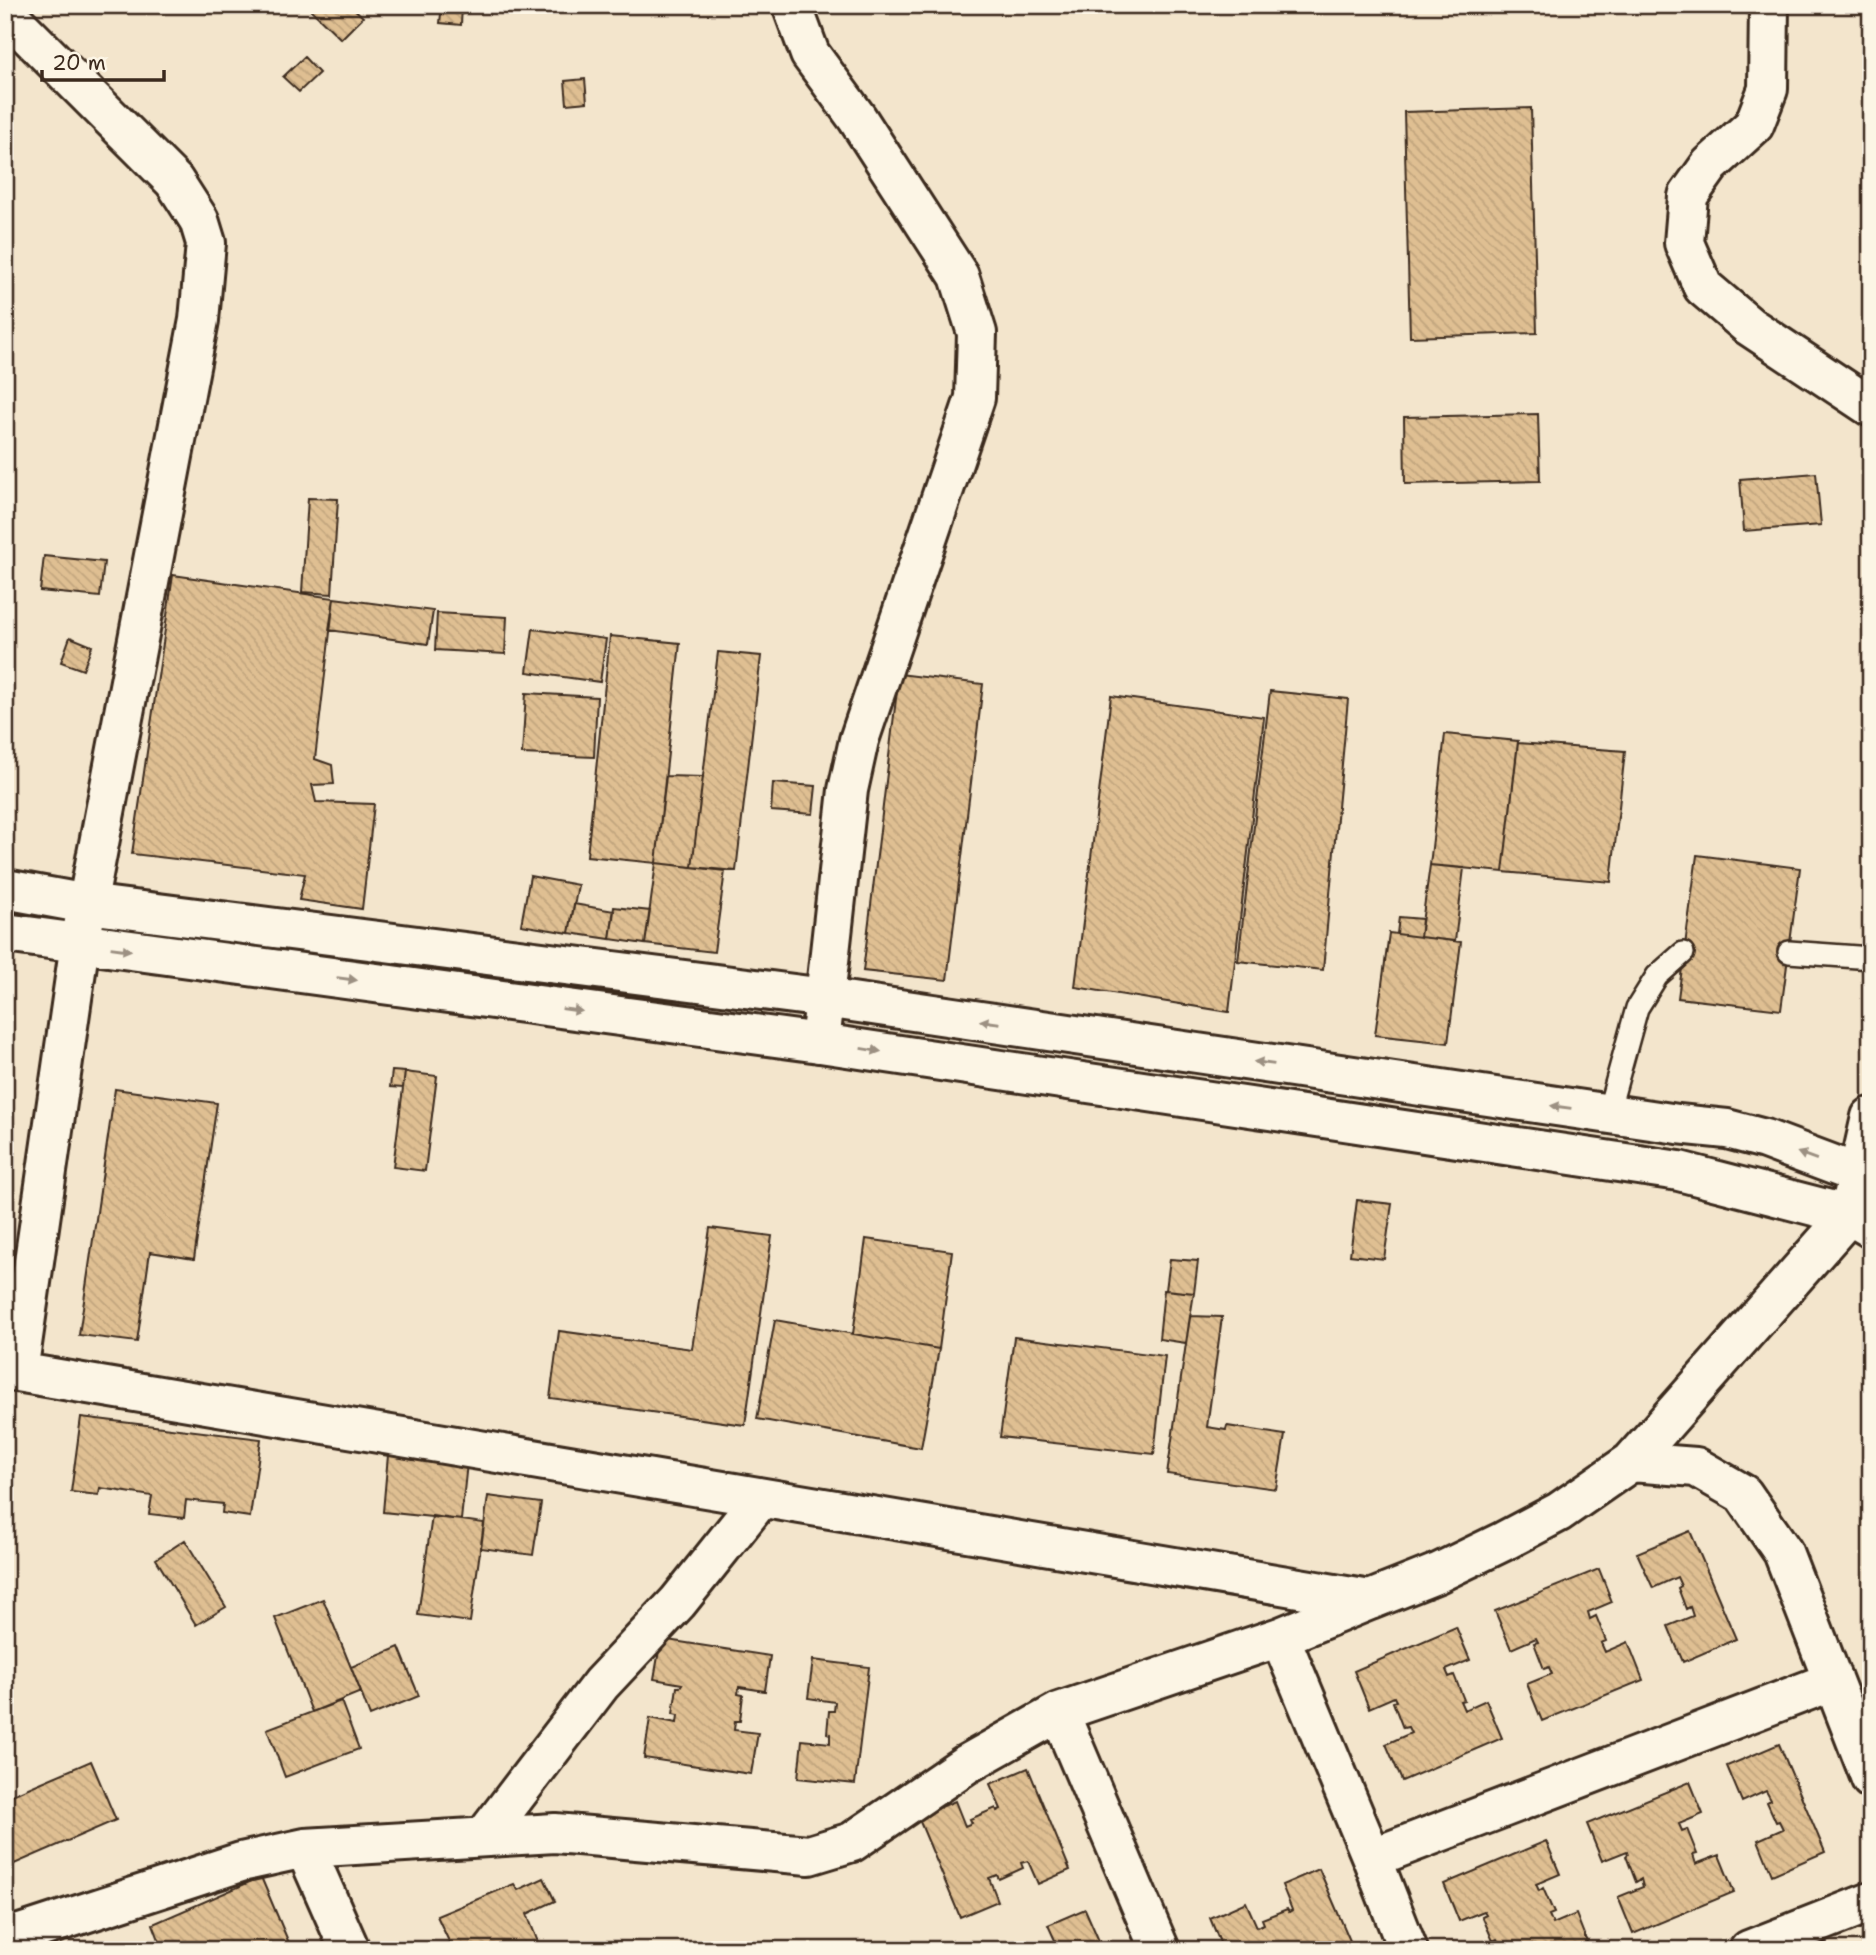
<svg xmlns="http://www.w3.org/2000/svg" width="1876" height="1955" font-family="'Shantell Sans',sans-serif">
	<style>
		.building { fill: url(#building-back-hatch); stroke: #3b2a1e; stroke-width: 2 }
		.lines { fill: none; stroke-linecap: round; stroke-linejoin: round }
		.service-casing { stroke: #3b2a1e; stroke-width: 26 }
		.minor-casing { stroke: #3b2a1e; stroke-width: 44 }
		.tertiary-casing { stroke: #3b2a1e; stroke-width: 44 }
		.service { stroke: #fcf5e5; stroke-width: 21 }
		.minor { stroke: #fcf5e5; stroke-width: 38 }
		.tertiary { stroke: #fcf5e5; stroke-width: 38 }
		.oneway { fill: #9c9082 }
	</style>
	<defs>
		<pattern id="building-back-hatch" width="6" height="6" patternUnits="userSpaceOnUse" patternTransform="scale(1.75)"><rect width="6" height="6" fill="#dfbf92"/><path d="M-1 5l2 2M0 0l6 6M5-1l2 2" fill="none" stroke="#c0a47d"/></pattern>
	</defs>
	<rect width="100%" height="100%" fill="#f3e5cc"/>
	<filter id="ink" filterUnits="userSpaceOnUse"><feTurbulence type="fractalNoise" baseFrequency=".0143" numOctaves="2"/><feDisplacementMap in="SourceGraphic" scale="14" xChannelSelector="R" yChannelSelector="G"/><feConvolveMatrix kernelMatrix="1 2 1 2 8 2 1 2 1" color-interpolation-filters="sRGB"/></filter>
	<g filter="url(#ink)">
		<path class="building" d="M312 5H350L363 17 341 39 309 8Z
			M442 5H462L461 25 440 23Z
			M304 57 319 73 299 92 283 77Z
			M585 79 587 102 567 104 565 81Z
			M1531 108 1537 333 1410 337 1404 112Z
			M1538 414 1540 481 1405 484 1404 417Z
			M1816 473 1821 525 1744 531 1740 479Z
			M308 498 338 499 332 594 302 592Z
			M44 556 104 562 100 597 40 591Z
			M173 575 334 598 315 759 332 765 334 784 312 785 316 802 374 804 362 909 299 900 305 874 132 854Z
			M334 598 433 611 428 644 329 630Z
			M437 613 507 617 505 654 435 650Z
			M533 629 606 639 600 682 527 672Z
			M610 636 680 643 656 863 587 856Z
			M70 637 92 646 83 670 61 662Z
			M718 652 761 656 736 871 692 867Z
			M899 674 983 684 947 980 863 971Z
			M1270 691 1348 699 1323 970 1238 961Z
			M526 693 597 697 594 757 522 754Z
			M1111 696 1264 717 1229 1012 1075 987Z
			M1445 734 1518 741 1503 872 1430 865Z
			M1518 743 1625 751 1611 882 1503 872Z
			M666 776 703 777 692 867 656 863Z
			M773 783 816 786 813 814 771 811Z
			M1697 855 1800 868 1781 1010 1678 998Z
			M656 863 725 871 714 952 645 944Z
			M1430 865 1464 868 1455 941 1420 937Z
			M530 876 578 885 569 933 521 925Z
			M574 904 614 911 610 939 569 933Z
			M614 907 650 911 645 944 610 939Z
			M1399 917 1422 919 1420 937 1397 934Z
			M1389 933 1461 942 1448 1043 1375 1035Z
			M392 1071 405 1072 403 1088 390 1087Z
			M405 1072 437 1076 425 1171 393 1167Z
			M115 1089 217 1103 194 1259 150 1252 137 1342 79 1335Z
			M1357 1200 1392 1204 1384 1259 1350 1255Z
			M710 1228 772 1236 745 1425 550 1398 559 1331 692 1349Z
			M866 1239 952 1251 939 1349 853 1334Z
			M1170 1259 1198 1261 1194 1293 1166 1290Z
			M1164 1290 1194 1293 1186 1343 1159 1339Z
			M1190 1316 1222 1317 1207 1427 1226 1430 1227 1426 1285 1435 1276 1489 1167 1474Z
			M775 1320 939 1349 921 1448 757 1419Z
			M1014 1337 1165 1356 1154 1454 1000 1437Z
			M81 1417 261 1439 250 1517 222 1513 223 1504 186 1500 184 1518 149 1514 152 1496 100 1488 99 1495 71 1492Z
			M388 1455 467 1463 461 1520 383 1512Z
			M488 1496 541 1503 533 1555 481 1548Z
			M432 1516 484 1523 470 1622 418 1615Z
			M1690 1531 1736 1639 1683 1662 1668 1626 1693 1616 1690 1607 1686 1609 1678 1588 1681 1586 1677 1577 1653 1588 1637 1553Z
			M185 1540 226 1607 196 1625 156 1559Z
			M1599 1569 1612 1602 1588 1612 1590 1619 1596 1616 1606 1641 1601 1643 1605 1652 1628 1642 1643 1680 1542 1721 1527 1684 1552 1674 1549 1667 1544 1669 1534 1643 1538 1642 1536 1638 1511 1649 1495 1611Z
			M323 1599 361 1692 312 1712 275 1618Z
			M1456 1627 1470 1660 1446 1670 1449 1677 1454 1675 1464 1700 1460 1701 1464 1710 1486 1700 1502 1738 1402 1781 1386 1744 1411 1733 1408 1727 1403 1728 1393 1702 1396 1701 1394 1697 1369 1708 1354 1671Z
			M661 1639 770 1656 765 1691 739 1687 738 1694 743 1695 740 1721H735L734 1730 758 1733 751 1774 644 1758 650 1718 677 1723 678 1715 673 1714 677 1687H680L682 1684 654 1679Z
			M399 1647 419 1696 370 1716 351 1667Z
			M813 1660 869 1667 855 1784 798 1778 802 1740 830 1743V1734L827 1733 829 1711H834L835 1702 808 1698Z
			M341 1701 359 1749 285 1777 267 1729Z
			M1779 1744 1825 1852 1772 1875 1758 1840 1783 1829 1779 1821 1776 1822 1767 1802 1771 1800 1766 1791 1742 1802 1727 1766Z
			M91 1761 116 1820 5 1868V1798Z
			M1028 1768 1070 1870 1038 1884 1028 1861 1021 1863 1023 1868 999 1879 997 1875 989 1878 998 1901 960 1917 918 1817 955 1801 965 1826 972 1823 970 1819 996 1808 997 1811 1001 1809 990 1784Z
			M1690 1782 1703 1814 1679 1824 1682 1831 1687 1829 1697 1854 1693 1855 1696 1864 1719 1855 1734 1892 1633 1934 1618 1897 1643 1887 1641 1879 1636 1882 1626 1856 1628 1854 1627 1851 1602 1861 1587 1824Z
			M1546 1841 1560 1874 1536 1884 1539 1891 1543 1888 1554 1913 1549 1915 1553 1924 1576 1914 1590 1950H1491L1500 1946 1497 1939 1493 1941 1482 1916 1486 1914 1484 1911 1459 1921 1444 1884Z
			M1319 1869 1354 1950H1223L1210 1918 1246 1902 1257 1927 1264 1924 1262 1919 1287 1909 1289 1912 1292 1910 1282 1885Z
			M261 1877 292 1950H163L153 1924Z
			M544 1878 555 1901 527 1914 541 1950H453L437 1916 514 1884 518 1890Z
			M1085 1909 1103 1950H1058L1059 1949 1048 1925Z"/>
		<g class="lines">
			<defs>
				<path id="service" d="M1789 952 1871 958
					M1608 1113 1637 1008 1657 976 1683 953"/>
				<path id="minor" d="M792 5 810 54 857 118 959 276 977 333 975 398 859 740 848 790 820 1043
					M1769 5 1768 89 1754 125 1710 165 1688 196 1684 243 1703 287 1749 326 1871 407
					M5 12 174 181 199 220 206 243 199 320 80 943 18 1372
					M5 1370 1370 1600 1438 1573 1504 1541 1559 1512 1631 1462 1849 1215 1871 1117
					M1631 1462 1696 1467 1743 1494 1783 1552 1871 1779
					M1280 1637 1372 1858 1408 1950
					M1059 1712 1160 1950
					M484 1837 601 1684 678 1602 761 1498
					M305 1848 350 1950
					M1372 1858 1833 1681
					M5 1939 241 1862 305 1848 555 1833 809 1855 852 1842 965 1765 1059 1712 1280 1637 1370 1600
					M1749 1950 1871 1902"/>
				<path id="tertiary" d="M5 889 87 904 825 998 1678 1124 1727 1129 1765 1139 1858 1174 1871 1181
					M5 933 820 1043 1679 1171 1849 1215 1871 1228"/>
			</defs>
			<use href="#service" class="service-casing"/>
			<use href="#minor" class="minor-casing"/>
			<use href="#tertiary" class="tertiary-casing"/>
			<use href="#service" class="service"/>
			<use href="#minor" class="minor"/>
			<use href="#tertiary" class="tertiary"/>
		</g>
		<defs><path id="oneway-solid" d="M-6-.8H1V-3.2L6.5 0L1 3.2V.8H-6Z" transform="scale(1.75)"/></defs>
		<g class="oneway">
			<use href="#oneway-solid" transform="translate(121 949) rotate(8)"/>
			<use href="#oneway-solid" transform="translate(347 979) rotate(8)"/>
			<use href="#oneway-solid" transform="translate(572 1010) rotate(8)"/>
			<use href="#oneway-solid" transform="translate(990 1022) rotate(-172)"/>
			<use href="#oneway-solid" transform="translate(871 1050) rotate(9)"/>
			<use href="#oneway-solid" transform="translate(1264 1063) rotate(-172)"/>
			<use href="#oneway-solid" transform="translate(1561 1107) rotate(-172)"/>
			<use href="#oneway-solid" transform="translate(1807 1156) rotate(-160)"/>
		</g>
	</g>
	<rect width="1876" height="1955" fill="none" stroke="#fcf5e5" stroke-width="28"/>
	<rect x="14" y="14" width="1848" height="1927" fill="none" stroke="#3b2a1e" stroke-width="2.5" filter="url(#ink)"/>
	<path d="M42 70v10h122v-10" fill="none" stroke="#3b2a1e" stroke-width="3.5"/>
	<text x="52" y="70" font-size="21" fill="#3b2a1e" stroke="#fcf5e5" stroke-width="5" paint-order="stroke">20 m</text>
</svg>
